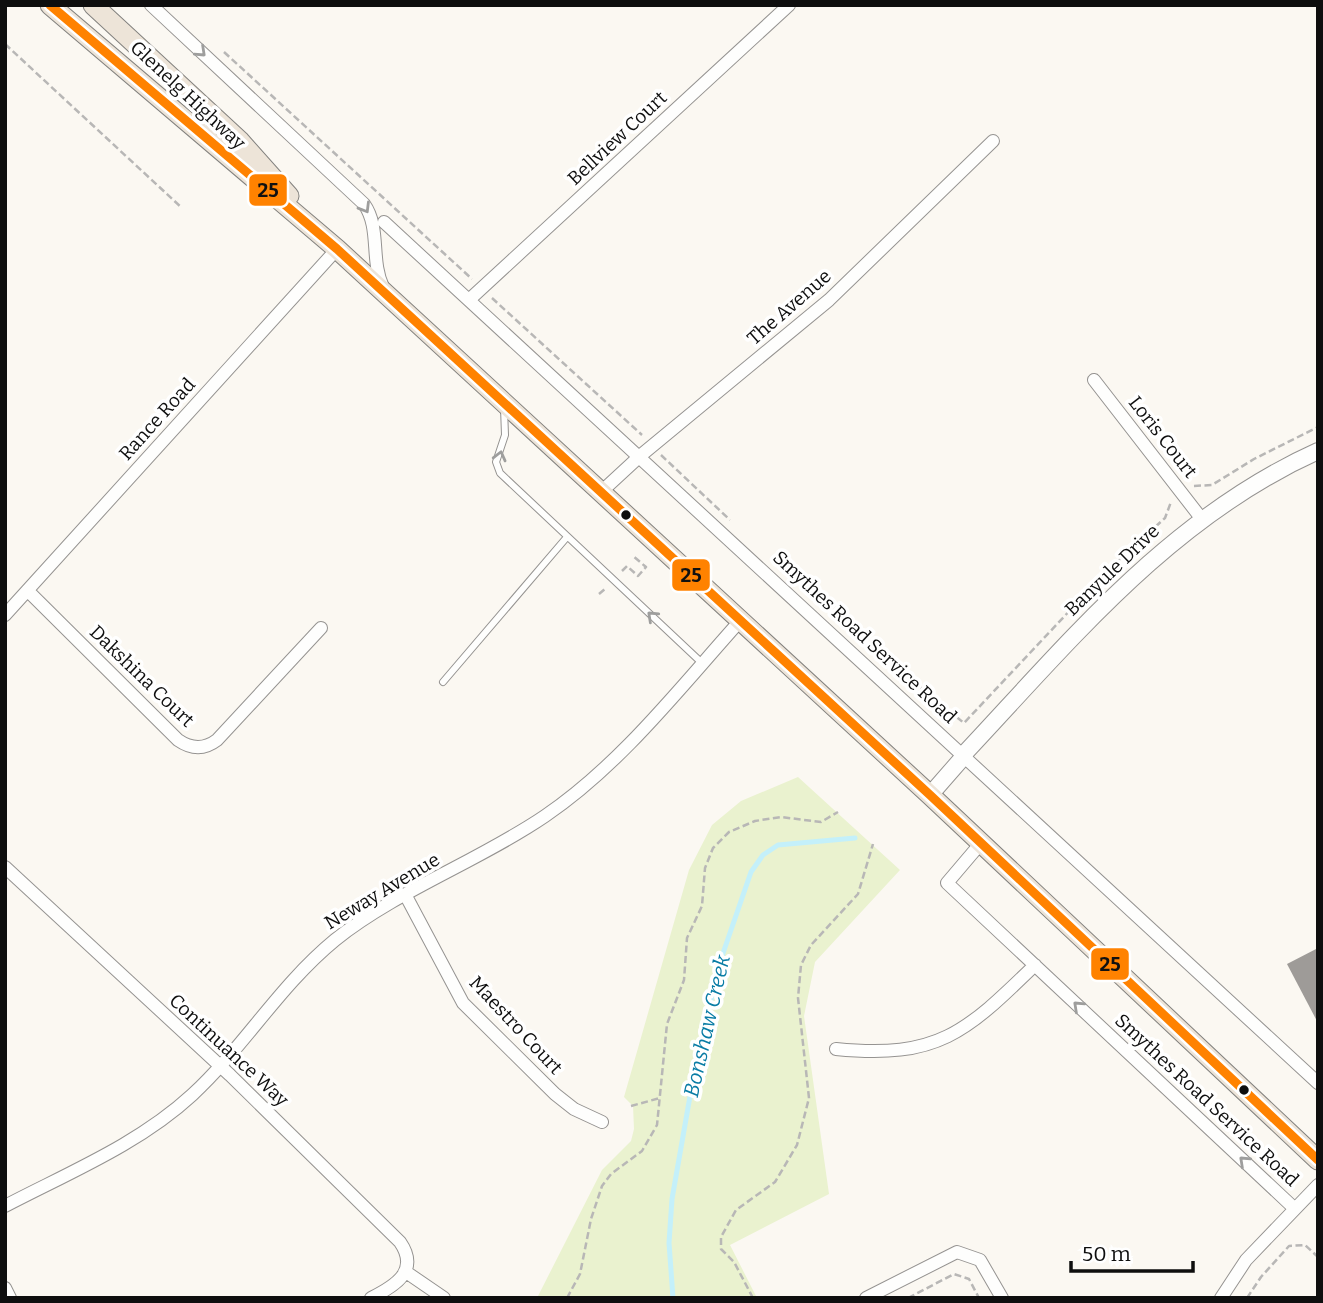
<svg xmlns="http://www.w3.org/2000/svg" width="1323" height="1303" font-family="Bitter,serif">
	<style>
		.green { fill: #eaf2cf }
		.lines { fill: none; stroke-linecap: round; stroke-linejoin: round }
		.stream { stroke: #c4f0fa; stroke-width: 5 }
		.building { fill: #9e9b98 }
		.service-casing { stroke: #959391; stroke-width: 8 }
		.minor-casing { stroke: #959391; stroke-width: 14 }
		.tertiary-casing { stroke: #959391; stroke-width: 18 }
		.primary-casing { stroke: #82817e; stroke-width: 21 }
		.path { stroke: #b8b7b6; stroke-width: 2.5; stroke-dasharray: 7 3.5; stroke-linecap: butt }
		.service { stroke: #fefefd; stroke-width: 6 }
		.minor { stroke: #fefefd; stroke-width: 12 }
		.tertiary { stroke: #fefefd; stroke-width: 16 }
		.primary { stroke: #ede4d8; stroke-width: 19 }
		.bus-1-casing { stroke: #fff; stroke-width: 14 }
		.bus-1 { stroke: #ff8200; stroke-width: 9 }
		.oneway { stroke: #9e9e9d }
		.bus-dot { fill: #0e0e0e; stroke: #fff; stroke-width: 2.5 }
		.labels { text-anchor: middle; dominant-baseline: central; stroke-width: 7; stroke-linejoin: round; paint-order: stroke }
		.street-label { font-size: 19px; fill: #0e0e0e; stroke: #fff }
		.water-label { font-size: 21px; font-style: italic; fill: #097ca5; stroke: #fff }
		.line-badge { stroke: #fff; stroke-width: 2.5 }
		.pale-badge-label { font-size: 19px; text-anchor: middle; font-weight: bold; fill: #111 }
	</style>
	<rect width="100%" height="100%" fill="#fbf8f2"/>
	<path class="green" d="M798 777 900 870 815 962 804 1016 829 1194 730 1245 757 1298H537L602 1170 631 1141 634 1129 633 1106 624 1097 689 870 712 825 741 801Z"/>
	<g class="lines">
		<path class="stream" d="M673 1298 669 1243 672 1199 696 1062 721 959 751 872 763 855 778 845 855 838"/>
	</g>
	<path class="building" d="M1318 948V1023L1287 964Z"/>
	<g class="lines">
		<defs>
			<path id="service" d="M504 408 505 435 496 462 500 473 702 663
				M443 682 567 537"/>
			<path id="minor" d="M151 5 364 204C381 228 370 260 383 287
				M384 222 1318 1083
				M470 299 789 5
				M1094 380 1201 518
				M601 492 640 456 829 300 993 141
				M28 591 178 740C191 749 204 750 217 740L321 628
				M5 615 337 249
				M981 843 947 883 1294 1208
				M5 867 230 1075 400 1242C420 1271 395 1286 371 1298
				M406 896 463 1003 555 1094 574 1109 602 1122
				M836 1049C938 1059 965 1033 1035 965
				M5 1206C68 1173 139 1144 192 1095 244 1047 279 986 335 940 396 891 479 861 545 816 620 765 679 689 739 622
				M406 1272 444 1298
				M5 1288 10 1298
				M866 1298 957 1252 980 1260 1002 1298
				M1221 1298 1246 1260 1318 1185"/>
			<path id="tertiary" d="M964 754C1071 640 1171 517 1318 451
				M930 795 965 755"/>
			<path id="primary" d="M50 5 337 249 930 795 1318 1160
				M93 5 240 141 289 196"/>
		</defs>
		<use href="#service" class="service-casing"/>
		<use href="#minor" class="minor-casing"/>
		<use href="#tertiary" class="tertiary-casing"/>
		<use href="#primary" class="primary-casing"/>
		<path class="path" d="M5 44 182 208
			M224 52 472 279
			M492 298 642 435
			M661 455 730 520
			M1194 486 1212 485 1254 459 1318 427
			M622 571 627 566 638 576 646 567 633 556
			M599 594 606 588
			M851 631 964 723 1107 571 1165 518 1171 502
			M631 1106 660 1098
			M567 1298 580 1274 591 1219 602 1186 611 1174 642 1151 657 1125 667 1024 684 980 687 938 702 906 705 868 713 848 729 832 755 821 781 817 821 822 838 812
			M753 1298 734 1262 721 1249V1237L736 1210 775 1182 797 1145 809 1098 798 998 801 965 811 945 858 894 873 844
			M908 1298 954 1274 969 1279 979 1298
			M1247 1298 1261 1277 1289 1246 1305 1245 1318 1257"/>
		<use href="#service" class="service"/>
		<use href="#minor" class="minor"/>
		<use href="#tertiary" class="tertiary"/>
		<use href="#primary" class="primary"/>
		<defs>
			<path id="bus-1" d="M50 5 337 249 930 795 1318 1160"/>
		</defs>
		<use href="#bus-1" class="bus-1-casing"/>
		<use href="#bus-1" class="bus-1"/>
	</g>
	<defs><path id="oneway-chevron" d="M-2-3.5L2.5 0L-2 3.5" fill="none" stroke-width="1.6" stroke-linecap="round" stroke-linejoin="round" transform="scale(1.75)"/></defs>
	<g class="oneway">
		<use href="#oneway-chevron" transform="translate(201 52) rotate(43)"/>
		<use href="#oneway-chevron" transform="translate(365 208) rotate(59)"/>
		<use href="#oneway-chevron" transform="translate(500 456) rotate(-76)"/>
		<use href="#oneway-chevron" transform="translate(652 616) rotate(-137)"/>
		<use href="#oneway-chevron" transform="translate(1078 1006) rotate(-137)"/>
		<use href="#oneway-chevron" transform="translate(1244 1161) rotate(-137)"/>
	</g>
	<g class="bus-dot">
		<circle cx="626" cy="515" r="6"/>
		<circle cx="1244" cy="1090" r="6"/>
	</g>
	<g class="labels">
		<g class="street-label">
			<text transform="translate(188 95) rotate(43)">Glenelg Highway</text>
			<text transform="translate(617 138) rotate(-43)">Bellview Court</text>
			<text transform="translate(789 307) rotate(-41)">The Avenue</text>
			<text transform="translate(157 419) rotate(-48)">Rance Road</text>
			<text transform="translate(1163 437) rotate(52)">Loris Court</text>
			<text transform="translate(1112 570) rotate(-44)">Banyule Drive</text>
			<text transform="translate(865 637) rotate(43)">Smythes Road Service Road</text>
			<text transform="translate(142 676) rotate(44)">Dakshina Court</text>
			<text transform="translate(382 891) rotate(-31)">Neway Avenue</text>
			<text transform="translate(516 1025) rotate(47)">Maestro Court</text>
			<text transform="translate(229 1050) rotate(43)">Continuance Way</text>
			<text transform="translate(1207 1100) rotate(43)">Smythes Road Service Road</text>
		</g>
		<g class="water-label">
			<text transform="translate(707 1026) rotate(-77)">Bonshaw Creek</text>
		</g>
	</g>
	<g class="line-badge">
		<rect x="248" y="173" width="40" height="34" rx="7" fill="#ff8200"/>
		<rect x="671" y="558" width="40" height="34" rx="7" fill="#ff8200"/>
		<rect x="1090" y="947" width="40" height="34" rx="7" fill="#ff8200"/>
	</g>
	<g class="pale-badge-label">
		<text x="268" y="197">25</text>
		<text x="691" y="582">25</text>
		<text x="1110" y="971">25</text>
	</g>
	<rect width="1323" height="1303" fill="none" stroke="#0e0e0e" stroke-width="14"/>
	<path d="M1071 1261v10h122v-10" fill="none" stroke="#0e0e0e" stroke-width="3.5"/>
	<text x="1082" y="1261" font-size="21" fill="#0e0e0e" stroke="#ffffff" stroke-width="5" paint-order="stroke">50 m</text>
</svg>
